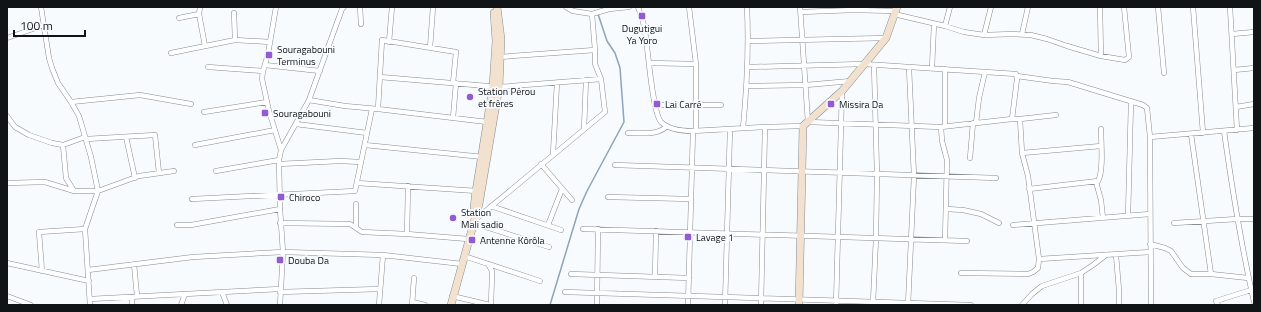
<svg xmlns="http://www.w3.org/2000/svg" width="1261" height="312" font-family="'Titillium Web',sans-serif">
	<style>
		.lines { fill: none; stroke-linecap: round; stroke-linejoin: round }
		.stream { stroke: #8ca4b9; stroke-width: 1.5 }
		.street-casing { stroke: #848c93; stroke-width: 5.5 }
		.secondary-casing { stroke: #848c93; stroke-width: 8 }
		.street { stroke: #fff; stroke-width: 4.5 }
		.secondary { stroke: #f3e1d0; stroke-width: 7 }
		.poi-dot { fill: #925bd3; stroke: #f7fbfe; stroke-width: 1.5 }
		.labels { text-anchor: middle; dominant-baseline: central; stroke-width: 3.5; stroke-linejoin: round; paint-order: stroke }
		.poi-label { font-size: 10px; fill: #111417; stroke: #f7fbfe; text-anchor: start }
	</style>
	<rect width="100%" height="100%" fill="#f7fbfe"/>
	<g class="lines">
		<path class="stream" d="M550 305 579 209 587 191 624 122 620 68 615 53 607 41 598 14"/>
		<defs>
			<path id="street" d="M41 7 49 58 52 68 58 83 71 102 79 116 91 157 98 191 85 229 90 305
				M200 7 199 14 205 46
				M276 7 268 54 263 71 262 79 269 111 281 150 279 160 280 209 283 252 280 305
				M360 7 361 24
				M638 7C641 15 644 23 645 31 648 48 652 112 661 122 669 130 683 131 693 131L765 127 803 126
				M689 7 696 64V131
				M800 7 808 122 941 127 1012 119
				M1100 7 1101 56
				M1158 7 1164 73
				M1193 7 1203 133
				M1230 7 1237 130
				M801 12 854 10 895 11
				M234 13 235 40
				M592 14 609 9 629 7
				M894 14 945 26 964 32 984 35 1013 34 1031 35 1047 39 1067 46 1101 56 1125 60 1129 57 1124 7
				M179 18 199 14
				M945 26 950 7
				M1022 34 1028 7
				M1232 34 1254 32
				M984 35 991 7
				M7 38 44 25
				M748 41 886 38
				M389 42 392 7
				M430 48 433 7
				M171 53 235 40 270 42
				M499 57 595 50
				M649 63 696 64
				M265 65 320 71
				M208 67 263 71
				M748 67 864 64 1016 74 1017 79 1012 119H1020L1022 153 1028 176 1039 259 1038 268 1033 272 1028 274 961 273
				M932 68 934 24
				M1234 70 1254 68
				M1017 76 1053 81 1068 82 1143 105 1147 108 1150 137 1151 305
				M380 77 499 87 601 79
				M747 86 806 85 851 81
				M309 100 345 106 378 109 487 122
				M71 102 140 95 191 104
				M655 105H721
				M1236 107 1254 104
				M378 109 382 40 456 52 453 83
				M204 112 267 102
				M7 116 15 127 29 135 52 143 63 145 85 137
				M453 118 456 83
				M1020 119 1056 115
				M976 123 979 98 985 72
				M296 124 367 133
				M945 126V69
				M941 127 942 141 947 160 945 240
				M743 128C747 86 749 49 747 7
				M584 129 586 80
				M1224 131C1232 188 1241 245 1254 302
				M628 133C641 133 657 136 667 126
				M1191 134 1211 274
				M126 137 135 178
				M1150 137 1254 128
				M86 139 155 135 159 173
				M63 145 66 178 74 191
				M195 145 275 130
				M365 145 483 157
				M281 150 309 100 342 9 344 7
				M1022 153 1101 146
				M553 154 557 83
				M970 158 973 123
				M279 164 340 161 361 162
				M541 164 572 200
				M615 165 996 178
				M216 171 279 160
				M1096 182 1101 200 1103 218
				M7 183 45 182 74 191H98L139 176 174 171
				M357 183 477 191
				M1029 189 1098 181C1104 171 1101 141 1101 129
				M608 197 691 199
				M192 199 355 191 372 109
				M356 204V228
				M491 206 561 230
				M946 209 963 210 981 214 999 223
				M1128 216 1131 102
				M476 219 605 112 601 79 595 64V50L592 14 573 11 566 7
				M280 223 350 224 362 232 407 234 468 239
				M473 223 549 247
				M1174 223 1237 219H1254
				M177 225H191L280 209
				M548 225 562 189
				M1013 225 1150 214
				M583 229 967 241
				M407 234 408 186
				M1150 244 1165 248 1171 251 1183 268 1191 274H1211L1248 278
				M1116 255 1119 290V305
				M464 256 540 281
				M1039 259 1150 252
				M7 263 89 281
				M134 264 137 296
				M488 264 492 271V275L491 305
				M88 270 193 257 283 252 383 255 462 264
				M42 271 39 232 85 229
				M1081 273V305
				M571 274 689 278
				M655 277 656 231
				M222 292 227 305
				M280 292 380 289
				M565 292 971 305
				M7 296 31 305
				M452 296 490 305
				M90 299 280 289
				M412 302 425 305
				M873 303 876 238 877 174 874 65
				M132 305V297
				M181 305 185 294
				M379 305 383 255
				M412 305 414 278
				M597 305 598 229
				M688 305 693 131
				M725 305 730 129
				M761 305 765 127
				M836 305 842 91
				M908 305 914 176 909 68
				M1022 305 1032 294 1042 286 1081 273 1093 265 1106 255
				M1218 305 1216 301 1251 290"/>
			<path id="secondary" d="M474 207 476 191 493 86 496 41 494 13
				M451 305 479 204 499 87 501 39 497 7
				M799 305 803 126 842 91 886 38 897 7"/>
		</defs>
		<use href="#street" class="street-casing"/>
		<use href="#secondary" class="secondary-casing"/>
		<use href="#street" class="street"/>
		<use href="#secondary" class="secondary"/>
	</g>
	<g class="poi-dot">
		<rect x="638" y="12" width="8" height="8" rx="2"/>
		<rect x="265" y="51" width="8" height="8" rx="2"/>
		<circle cx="470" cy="97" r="4"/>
		<rect x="653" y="100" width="8" height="8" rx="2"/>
		<rect x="827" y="100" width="8" height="8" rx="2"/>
		<rect x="261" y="109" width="8" height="8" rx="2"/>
		<rect x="277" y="193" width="8" height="8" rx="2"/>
		<circle cx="453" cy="218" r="4"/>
		<rect x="684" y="233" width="8" height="8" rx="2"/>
		<rect x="468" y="236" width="8" height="8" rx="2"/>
		<rect x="276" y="256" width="8" height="8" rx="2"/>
	</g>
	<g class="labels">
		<g class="poi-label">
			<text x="642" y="28" text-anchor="middle">Dugutigui<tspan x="642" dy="12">Ya Yoro</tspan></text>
			<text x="277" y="49">Souragabouni<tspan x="277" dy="12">Terminus</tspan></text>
			<text x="478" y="91">Station Pérou<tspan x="478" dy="12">et frères</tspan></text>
			<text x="665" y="104">Lai Carré</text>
			<text x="839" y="104">Missira Da</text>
			<text x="273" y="113">Souragabouni</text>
			<text x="289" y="197">Chiroco</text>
			<text x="461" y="212">Station<tspan x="461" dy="12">Mali sadio</tspan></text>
			<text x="696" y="237">Lavage 1</text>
			<text x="480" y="240">Antenne Kôrôla</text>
			<text x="288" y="260">Douba Da</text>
		</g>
	</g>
	<rect width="1261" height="312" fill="none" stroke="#111417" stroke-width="16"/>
	<path d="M14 30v6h71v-6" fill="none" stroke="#111417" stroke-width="2"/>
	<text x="20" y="30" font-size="12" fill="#111417" stroke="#f7fbfe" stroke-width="3" paint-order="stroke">100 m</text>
</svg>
